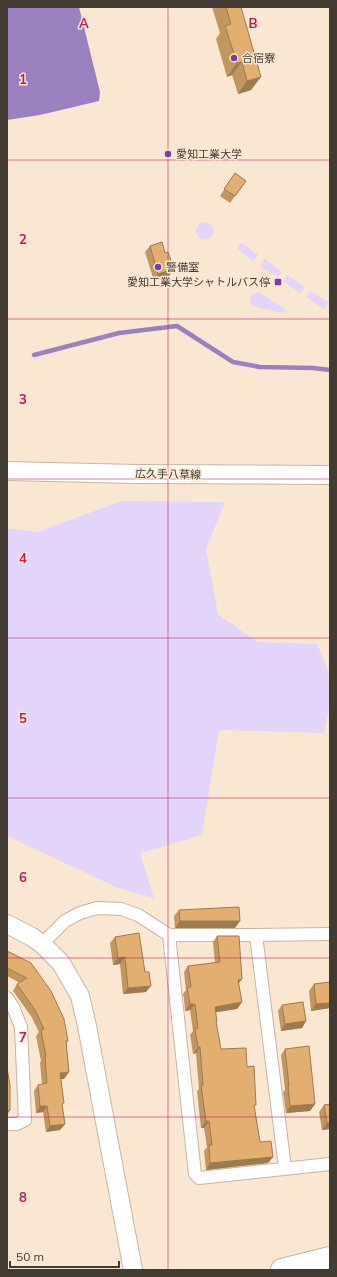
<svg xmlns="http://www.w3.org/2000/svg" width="337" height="1277" font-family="Mulish,'Noto Sans JP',sans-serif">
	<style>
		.green { fill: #e3d5f9 }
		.water { fill: #9b80c0 }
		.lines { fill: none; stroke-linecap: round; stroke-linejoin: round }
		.stream { stroke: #9b80c0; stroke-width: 4.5 }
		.street-casing { stroke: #c7b5a1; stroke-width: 14 }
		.secondary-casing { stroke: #c7b5a1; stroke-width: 20 }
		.highway-casing { stroke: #c7b5a1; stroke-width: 24 }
		.street { stroke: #fff; stroke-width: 12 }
		.secondary { stroke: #fff; stroke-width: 18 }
		.highway { stroke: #fff; stroke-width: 22 }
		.wall { fill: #c29661 }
		.shaded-wall { fill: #9e7a4f }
		.building { fill: #e2af71; stroke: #9e7a4f }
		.grid { fill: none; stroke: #c2185b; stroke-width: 1; stroke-opacity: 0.55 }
		.poi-dot { fill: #763cb2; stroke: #f9e7d2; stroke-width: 1.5 }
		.labels { text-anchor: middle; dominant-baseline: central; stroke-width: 3; stroke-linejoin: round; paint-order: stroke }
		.poi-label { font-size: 11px; fill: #423b32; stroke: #f9e7d2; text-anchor: start }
		.street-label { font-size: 11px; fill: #423b32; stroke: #f9e7d2 }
		.grid-label { font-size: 13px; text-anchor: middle; font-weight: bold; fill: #c2185b; stroke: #f9e7d2; stroke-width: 3; stroke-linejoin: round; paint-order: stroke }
	</style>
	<rect width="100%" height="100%" fill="#f9e7d2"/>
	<path class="green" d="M196 231a9 9 0 1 1 18 0a9 9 0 1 1-18 0Z
		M241 243 258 255 253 261 237 249Z
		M265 259 282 272 278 277 260 266Z
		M287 275 305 287 300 293 283 281Z
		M310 291 329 302 324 309 306 297Z
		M259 292 285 309V312L282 313 252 306 250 298 253 294Z
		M122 501 225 502 206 549 218 614 257 642 317 644 330 675V705L324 733 219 730 202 835 140 853 154 898 118 888 7 836V528L37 532Z"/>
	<path class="water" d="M7 7H79L100 92 99 101 40 115 7 120Z"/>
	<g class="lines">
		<path class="stream" d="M34 355 119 333 177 326 233 362 260 367 313 368 330 370"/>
		<defs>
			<path id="street" d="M169 935 195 1174 199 1178 330 1164
				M256 935 285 1168
				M42 944 65 921 80 913 97 908 121 909 138 915 169 935H256L330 934
				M7 998 13 1007 21 1027 25 1120 17 1124H7"/>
			<path id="secondary" d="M7 471 137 474 330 475
				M7 924 32 937 42 944 61 963 80 996 87 1026 133 1270"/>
			<path id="highway" d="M282 1270 330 1258"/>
		</defs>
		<use href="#street" class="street-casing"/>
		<use href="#secondary" class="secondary-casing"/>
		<use href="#highway" class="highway-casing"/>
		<use href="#street" class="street"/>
		<use href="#secondary" class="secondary"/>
		<use href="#highway" class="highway"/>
	</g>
	<path class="wall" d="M212 7H241L251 90 238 94 232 75 227 77 216 39 220 33Z
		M235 173 246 181 230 203 220 196Z
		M150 246 174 269 169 276 154 281 145 252Z
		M179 910 235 928H175L174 916Z
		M217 936 239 984 242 1002 237 1009 216 1012V1023L221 1049 247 1067 260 1142 273 1157 268 1163 206 1170 204 1151 207 1147 204 1128H201L197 1091 199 1089 196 1053 193 1054 190 1035 193 1031 190 1010 185 1011 184 999 183 994 186 990 184 972 188 966 215 963 213 942Z
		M115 937 145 972 146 992 123 994 120 964 113 965 110 943Z
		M7 951 31 963 68 1041 66 1043 64 1079H61L62 1106 65 1124 60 1130 46 1132 43 1112 36 1113 34 1091 38 1085 42 1084 40 1063 41 1061 36 1036 39 1032 31 1016 13 991 17 984 20 983 7 976Z
		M330 982V1008L311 1011 309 991 314 984Z
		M282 1005 306 1021 302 1028 281 1031 278 1011Z
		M285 1049 315 1104 310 1111 286 1113 283 1092 285 1090 281 1055Z
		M330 1104V1129L322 1130 319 1112 324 1105Z"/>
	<path class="shaded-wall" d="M242 62 232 75 227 77 237 63Z
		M261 77 251 90 238 94 247 81Z
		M174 269 169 276 154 281 158 274Z
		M180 921H240L235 928H175Z
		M125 957 120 964 113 965 118 958Z
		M242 979 237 986 238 980Z
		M151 986 146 992 123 994 128 988Z
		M242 1002 237 1009 211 1013 215 1007Z
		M330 1003V1008L311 1011 316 1004Z
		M190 1004H195L190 1010 185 1011Z
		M306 1021 302 1028 281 1031 285 1024Z
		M198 1047H200L196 1053 193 1054Z
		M69 1072 64 1079H56L60 1073Z
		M315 1104 310 1111 286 1113 290 1106Z
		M40 1106H47L43 1112 36 1113Z
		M10 1110 7 1115V1111Z
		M206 1121H209L204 1128H201Z
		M327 1123H330V1129L322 1130Z
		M65 1124 60 1130 46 1132 50 1126Z
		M273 1157 268 1163 206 1170 210 1163Z"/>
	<path class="building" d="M226 7H241L261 77 247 81 242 62 237 63 225 26 231 24Z
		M235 173 246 181 235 196 224 189Z
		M162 242 165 253 168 252 174 269 158 274 150 246Z
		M239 907 240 921H180L179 910Z
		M139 933 145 972H149L151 986 128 988 125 957 118 958 115 937Z
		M217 936H239L242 979 238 980 242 1002 215 1007 217 1021H216L221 1049 246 1048 247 1067 254 1066 256 1105H254L260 1142 271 1141 273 1157 210 1163 209 1145H212L209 1121H206L201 1085H203L200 1047H198L195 1029 198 1028 195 1004H190L188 993 187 988 191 987 188 966 220 962Z
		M7 951 31 963 51 991 64 1019 68 1041H66L69 1072 60 1073 64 1103 62 1104 65 1124 50 1126 47 1106H40L38 1085 47 1083 45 1056H46L41 1030 44 1029 35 1010 17 984 27 978 7 968Z
		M330 982V1003L316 1004 314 984Z
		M303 1002 306 1021 285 1024 282 1005Z
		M309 1046 315 1104 290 1106 288 1086H289L285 1049Z
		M7 1068 10 1085V1110L7 1111Z
		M330 1104V1123H327L324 1105Z"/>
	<path class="grid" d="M168 7V1270M7 160H330M7 319H330M7 479H330M7 638H330M7 798H330M7 958H330M7 1117H330"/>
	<g class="poi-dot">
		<circle cx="234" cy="58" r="4"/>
		<circle cx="168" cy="154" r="4"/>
		<circle cx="158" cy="267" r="4"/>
		<rect x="274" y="278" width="8" height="8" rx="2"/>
	</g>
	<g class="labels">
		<g class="poi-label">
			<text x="242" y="58">合宿寮</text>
			<text x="176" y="154">愛知工業大学</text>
			<text x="166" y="267">警備室</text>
			<text x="270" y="282" text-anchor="end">愛知工業大学シャトルバス停</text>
		</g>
		<g class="street-label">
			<text transform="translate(168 474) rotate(1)">広久手八草線</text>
		</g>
	</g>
	<g class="grid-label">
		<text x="84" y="28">A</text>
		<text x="253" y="28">B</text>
		<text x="23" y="84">1</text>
		<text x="23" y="244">2</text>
		<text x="23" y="404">3</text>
		<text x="23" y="563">4</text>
		<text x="23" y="723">5</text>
		<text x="23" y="882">6</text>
		<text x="23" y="1042">7</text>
		<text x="23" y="1202">8</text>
	</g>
	<rect width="337" height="1277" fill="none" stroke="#423b32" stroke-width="16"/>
	<path d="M10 1261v6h109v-6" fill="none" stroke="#423b32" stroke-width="2"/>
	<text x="16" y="1261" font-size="12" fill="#423b32" stroke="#f9e7d2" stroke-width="3" paint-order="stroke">50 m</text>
</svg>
